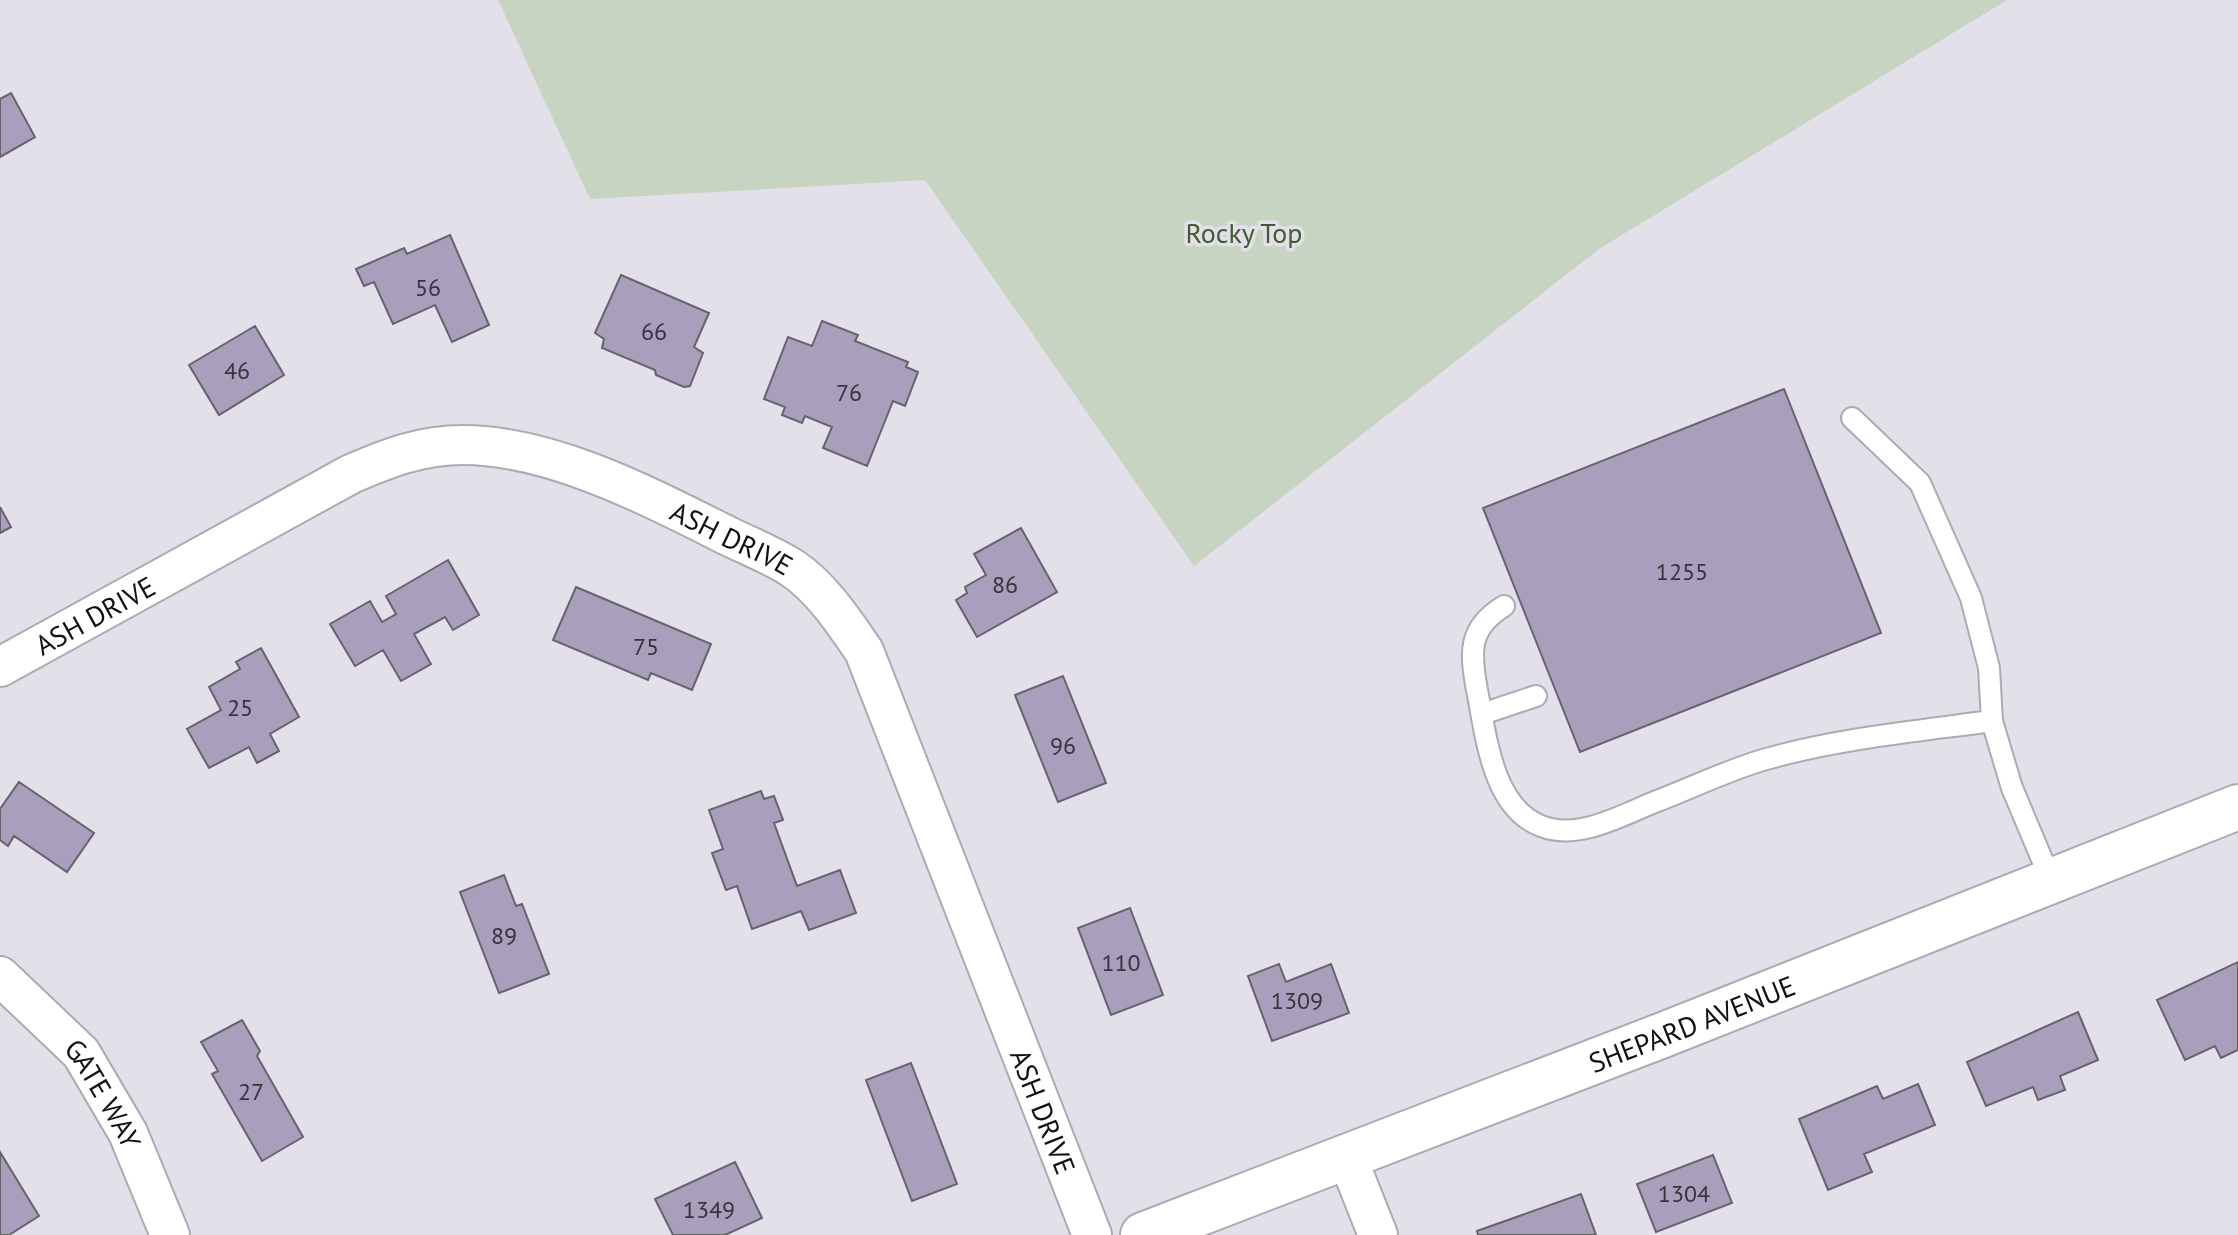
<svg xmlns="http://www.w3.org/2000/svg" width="2238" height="1235" font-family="'PT Sans',sans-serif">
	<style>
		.green { fill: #c7d4c1 }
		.building { fill: #a89fbc; stroke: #66636c; stroke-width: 2 }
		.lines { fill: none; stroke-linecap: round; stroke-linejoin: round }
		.service-casing { stroke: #adaab3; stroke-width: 24 }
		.minor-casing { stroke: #adaab3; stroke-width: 42 }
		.secondary-casing { stroke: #adaab3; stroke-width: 48 }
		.service { stroke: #fff; stroke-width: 20 }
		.minor { stroke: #fff; stroke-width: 38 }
		.secondary { stroke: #fff; stroke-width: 44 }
		.labels { text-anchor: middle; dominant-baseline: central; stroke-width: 7; stroke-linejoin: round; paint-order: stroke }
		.number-label { font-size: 24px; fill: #37343d }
		.park-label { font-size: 28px; fill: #415c32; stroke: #e3e0ea }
		.street-label { font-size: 28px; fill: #111013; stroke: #e3e0ea }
	</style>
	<rect width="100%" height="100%" fill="#e3e0ea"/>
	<path class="green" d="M498 0H2007L1599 249 1194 566 925 180 590 199Z"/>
	<path class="building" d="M11 93 35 137 0 157V99Z
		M450 235 489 325 452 342 435 305 393 324 374 282 364 286 356 269 404 248 407 254Z
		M621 275 709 313 694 347 703 353 690 386 684 387 656 375 655 370 602 348 604 339 595 333Z
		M822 321 858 335 855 341 908 362 906 367 918 372 905 406 893 401 867 466 823 448 832 427 805 416 802 423 782 415 785 407 764 399 788 337 812 346Z
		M255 326 284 375 219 415 189 365Z
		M1784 389 1881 633 1580 752 1483 508Z
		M0 507 11 527 0 533Z
		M1021 528 1057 592 977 637 956 600 967 593 965 587 986 575 974 554Z
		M448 560 479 615 453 630 445 617 414 634 431 664 401 681 383 650 355 666 330 624 370 601 382 622 396 614 386 596Z
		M576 587 711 644 692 690 651 673 648 680 553 640Z
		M261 648 299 717 270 734 279 751 257 763 249 747 209 768 187 729 221 710 209 687 240 669 236 662Z
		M1063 676 1106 783 1058 802 1015 695Z
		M19 782 94 833 67 872 14 836 8 846 0 840V809Z
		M761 791 764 799 774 796 783 820 774 823 797 886 840 870 856 913 809 930 801 911 752 929 737 886 726 890 712 853 723 849 709 810Z
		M504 875 516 906 522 904 549 974 499 993 460 892Z
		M1130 908 1163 995 1111 1015 1078 928Z
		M2238 962V1050L2221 1058 2215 1046 2185 1060 2157 1000Z
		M1279 964 1286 982 1331 964 1349 1013 1272 1041 1248 976Z
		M2078 1012 2098 1060 2060 1076 2065 1090 2038 1100 2033 1087 1986 1106 1967 1062Z
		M242 1020 260 1051 257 1056 303 1137 262 1161 212 1074 218 1071 201 1042Z
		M911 1063 957 1184 912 1201 866 1080Z
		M1918 1084 1935 1125 1864 1154 1872 1172 1828 1190 1799 1119 1877 1086 1883 1099Z
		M0 1152 39 1216 9 1235H0Z
		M1713 1155 1732 1203 1656 1232 1637 1184Z
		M735 1162 762 1218 725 1235H673L655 1199Z
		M1581 1194 1596 1235H1478L1477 1231Z"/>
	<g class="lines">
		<defs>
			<path id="service" d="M1852 418 1920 483 1971 598 1989 668 1992 721 2012 788 2052 883
				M1504 606C1468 628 1470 652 1477 690 1486 735 1492 807 1541 826 1578 841 1622 815 1657 801 1694 787 1732 768 1770 758 1842 738 1918 731 1992 721
				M1482 714 1536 696"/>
			<g id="minor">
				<path id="s1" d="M0 667 351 474C388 458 421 445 463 445 551 445 648 496 726 535 748 546 772 555 792 568 822 588 844 622 864 651L1092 1235"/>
				<path id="s2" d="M0 976 81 1053 128 1133 170 1235"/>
				<path d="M1347 1157 1378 1235"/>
			</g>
			<g id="secondary">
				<path id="s3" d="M1143 1235 1663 1035 2238 807"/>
			</g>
		</defs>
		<use href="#service" class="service-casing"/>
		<use href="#minor" class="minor-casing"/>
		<use href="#secondary" class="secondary-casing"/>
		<use href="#service" class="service"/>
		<use href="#minor" class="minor"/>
		<use href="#secondary" class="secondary"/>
	</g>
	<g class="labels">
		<g class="number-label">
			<text x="428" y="287">56</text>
			<text x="654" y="331">66</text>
			<text x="237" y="370">46</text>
			<text x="849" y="392">76</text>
			<text x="1682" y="571">1255</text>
			<text x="1005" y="584">86</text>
			<text x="646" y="646">75</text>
			<text x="240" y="707">25</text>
			<text x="1063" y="745">96</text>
			<text x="504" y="935">89</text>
			<text x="1121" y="962">110</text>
			<text x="1297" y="1000">1309</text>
			<text x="251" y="1091">27</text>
			<text x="1684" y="1193">1304</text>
			<text x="709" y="1209">1349</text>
		</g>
		<g class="park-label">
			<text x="1244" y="232">Rocky Top</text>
		</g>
		<g class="street-label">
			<text stroke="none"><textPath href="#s1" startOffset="804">ASH DRIVE</textPath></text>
			<text stroke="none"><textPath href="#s1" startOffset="108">ASH DRIVE</textPath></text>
			<text stroke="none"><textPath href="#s3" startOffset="588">SHEPARD AVENUE</textPath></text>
			<text stroke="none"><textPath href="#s2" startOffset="158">GATE WAY</textPath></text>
			<text stroke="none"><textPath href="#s1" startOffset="1476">ASH DRIVE</textPath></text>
		</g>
	</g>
</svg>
